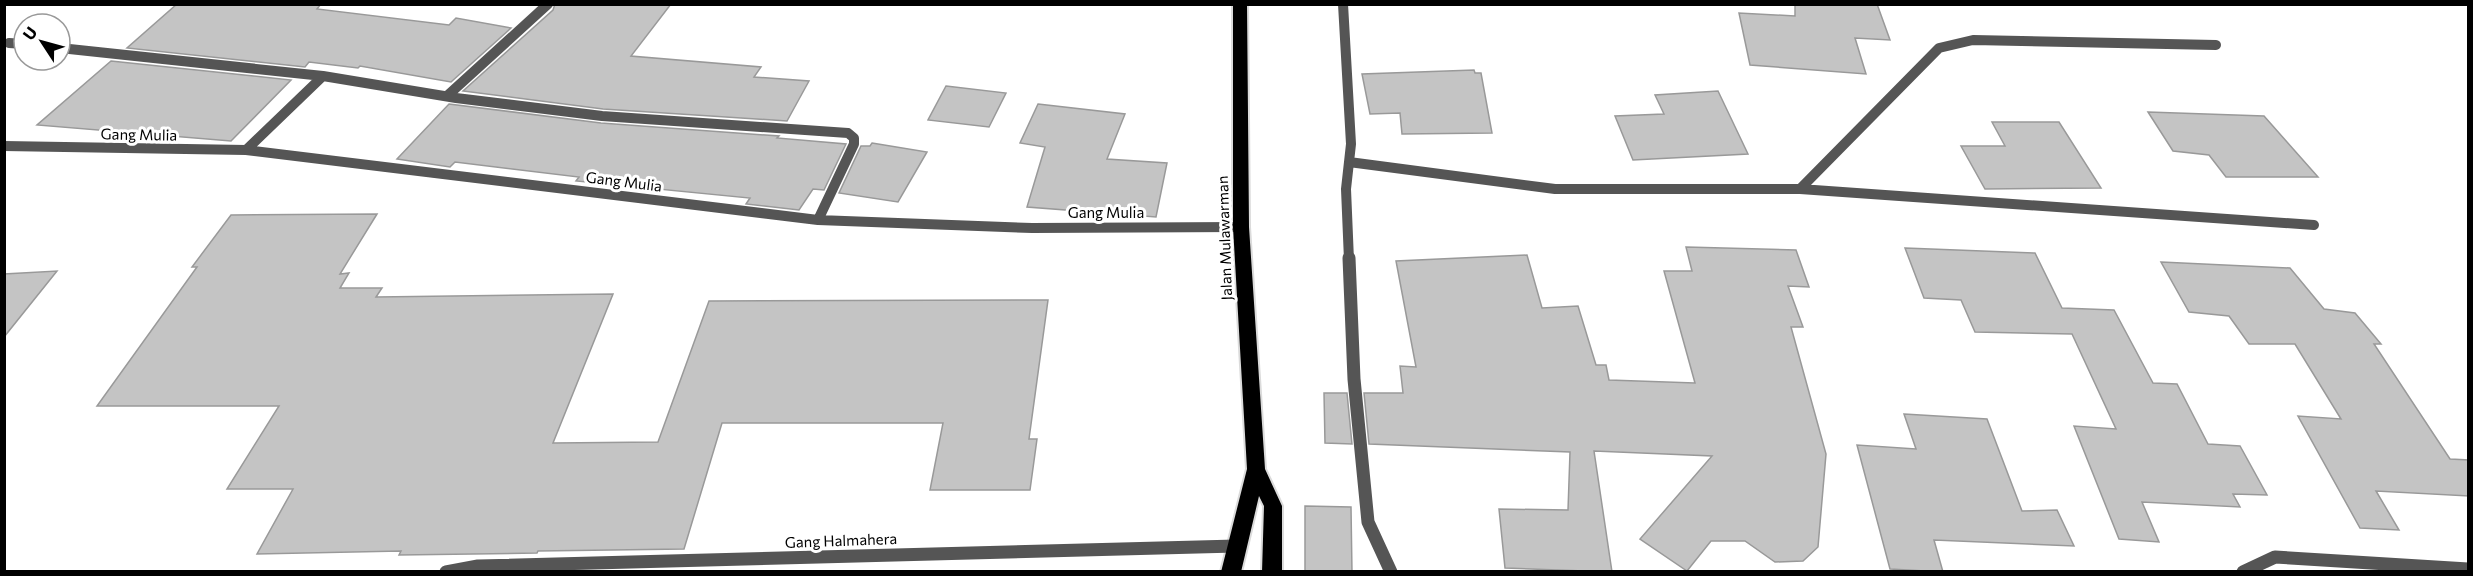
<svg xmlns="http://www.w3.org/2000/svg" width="2473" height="576" font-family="Commissioner,sans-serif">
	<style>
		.building { fill: #c4c4c4; stroke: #999; stroke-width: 1.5 }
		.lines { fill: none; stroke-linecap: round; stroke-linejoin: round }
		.trunk-casing { stroke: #dbdbdb; stroke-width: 4 }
		.minor-far1 { stroke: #555; stroke-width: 10 }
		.minor { stroke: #555; stroke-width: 13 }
		.tertiary { stroke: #555; stroke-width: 13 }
		.trunk { fill: #000; fill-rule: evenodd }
		.labels { text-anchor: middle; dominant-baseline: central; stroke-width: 6; stroke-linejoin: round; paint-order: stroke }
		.street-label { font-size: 15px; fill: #000; stroke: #fff }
	</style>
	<rect width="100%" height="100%" fill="#fff"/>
	<path class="building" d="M177 4H321L317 9 449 25 456 18 511 28 451 82 360 66 358 68 309 62 305 67 127 48Z
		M555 4H671L631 56 761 67 754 77 809 81 787 121 603 109 463 91 553 10Z
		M1795 4H1877L1890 40 1855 38 1866 74 1750 65 1739 13 1795 16Z
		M111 61 291 80 231 141 37 125Z
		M1474 70 1475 73H1481L1492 133 1402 134 1400 113 1370 114 1362 74Z
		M946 86 1006 93 989 127 928 120Z
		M1718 91 1748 154 1633 160 1615 116 1664 114 1655 95Z
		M449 104 601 123 779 136 777 138 846 144 824 190 813 189 799 210 746 204 750 198 576 181 579 177 455 162 450 167 397 159Z
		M1038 104 1125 114 1107 159 1167 163 1156 217 1027 207 1045 147 1020 143Z
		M2148 112 2264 116 2318 177H2226L2209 155 2173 151Z
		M1992 122H2059L2101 188 1985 189 1961 146H2005Z
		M872 143 927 152 898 202 839 193 861 146H870Z
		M377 214 340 274 349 273 340 288H382L376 297 613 294 553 443 658 442 709 301 1048 300 1029 439H1037L1030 490H930L943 423H722L684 549 538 551 537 553 399 555 401 551 257 554 293 489H227L279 406H97L197 267H192L231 215Z
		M1686 247 1796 250 1809 287 1788 286 1803 327H1791L1826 454 1818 547 1803 561 1775 562 1745 541H1711L1687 571 1640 539 1712 456 1594 451 1612 572 1505 568 1499 509 1568 510 1570 452 1369 444 1364 393H1403L1400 366 1416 367 1396 261 1527 255 1542 308 1578 306 1596 365H1606L1609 380 1695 383 1664 271H1692Z
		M1905 248 2035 253 2062 308 2114 310 2153 383 2177 384 2208 444 2240 446 2267 495 2233 494 2240 507 2142 502 2159 542 2119 539 2074 426 2116 429 2072 334 1975 332 1961 300 1924 298Z
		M2161 262 2290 268 2324 309 2355 313 2381 344H2374L2450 459 2469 460V496L2376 491 2399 530 2360 528 2298 416 2341 419 2295 344H2249L2229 316 2189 312Z
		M57 271 4 337V274Z
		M1324 393H1347L1352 444 1325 443Z
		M1904 414 1987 419 2022 511 2057 510 2074 546 1934 540 1943 572 1890 569 1857 445 1916 449Z
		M1305 506 1351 507 1352 572H1305Z"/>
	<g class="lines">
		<defs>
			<path id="trunk" d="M1233 4H1247L1249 227 1265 469 1282 506V572H1262L1264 506 1259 496 1241 572H1221L1247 469 1233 227Z"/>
		</defs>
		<use href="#trunk" class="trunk-casing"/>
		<path class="minor-far1" d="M1343 4 1351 144 1349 162 1555 189H1800L1939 48 1973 40 2216 45
			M9 43 24 44
			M60 48 323 76 456 98 602 116 848 133 854 138V144L818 220
			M447 96 548 4
			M4 146 246 150 818 220 1032 228 1241 227
			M246 150 323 76
			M1800 189 2314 225
			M1349 260 1346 189 1349 162"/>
		<path class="minor" d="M1349 258 1354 379 1368 522 1391 572
			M2243 572 2275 557 2468 569"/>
		<path class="tertiary" d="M446 572 478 566 1236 546"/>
		<use href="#trunk" class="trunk"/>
	</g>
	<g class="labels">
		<g class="street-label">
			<text transform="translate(139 134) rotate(1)">Gang Mulia</text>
			<text transform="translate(624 181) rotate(7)">Gang Mulia</text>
			<text x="1106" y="212">Gang Mulia</text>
			<text transform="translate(1224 238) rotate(-92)">Jalan Mulawarman</text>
			<text transform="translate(841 540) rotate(-2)">Gang Halmahera</text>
		</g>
	</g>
	<rect width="2473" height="576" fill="none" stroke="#000000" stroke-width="12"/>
	<g transform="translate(42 42) rotate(306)"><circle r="28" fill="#ffffff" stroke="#999999" stroke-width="1.5"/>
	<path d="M0-4.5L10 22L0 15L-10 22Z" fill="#000000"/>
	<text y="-9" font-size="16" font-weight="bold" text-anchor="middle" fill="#000000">U</text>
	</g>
</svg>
